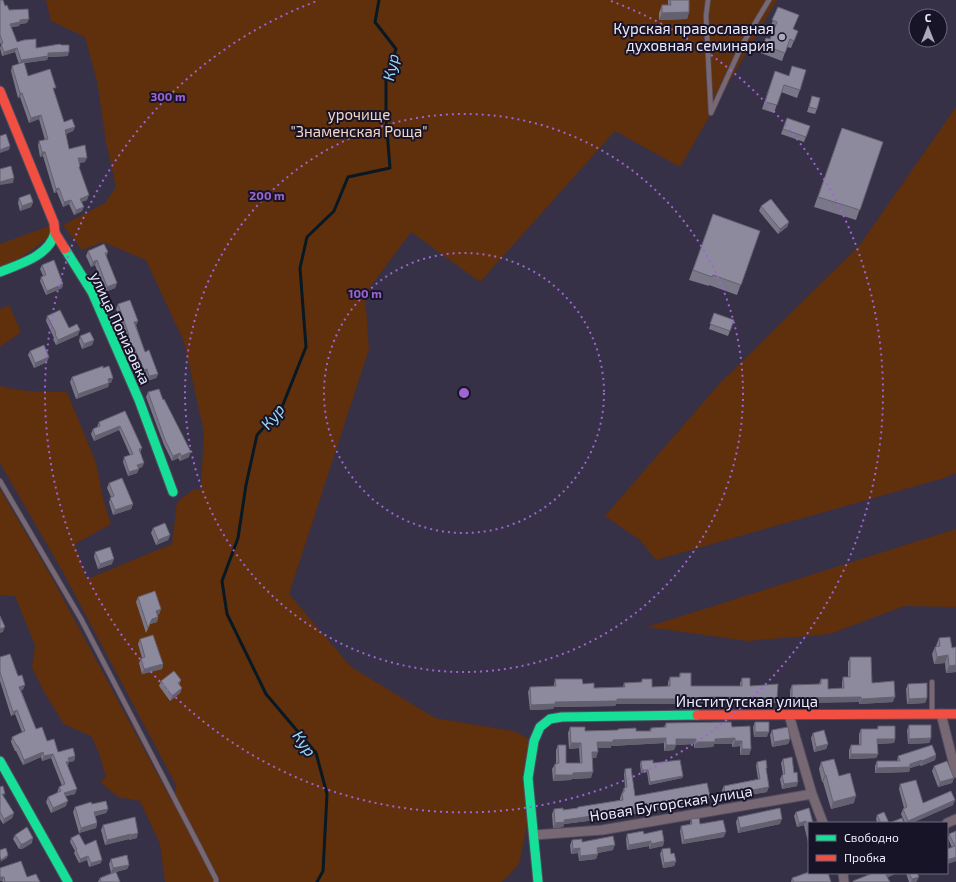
<svg xmlns="http://www.w3.org/2000/svg" width="956" height="882" font-family="'Exo 2',sans-serif">
	<style>
		.green { fill: #602f0c }
		.lines { fill: none; stroke-linecap: round; stroke-linejoin: round }
		.stream { stroke: #081924; stroke-width: 3 }
		.lane-casing { stroke: #504d5e; stroke-width: 6 }
		.street-casing { stroke: #504d5e; stroke-width: 11 }
		.fast-casing { stroke: #504d5e; stroke-width: 11 }
		.jam-casing { stroke: #504d5e; stroke-width: 11 }
		.lane { stroke: #776874; stroke-width: 4.5 }
		.street { stroke: #776874; stroke-width: 9 }
		.fast { stroke: #16e098; stroke-width: 9 }
		.jam { stroke: #f24e42; stroke-width: 9 }
		.wall { fill: #7a7788 }
		.shaded-wall { fill: #63616f }
		.building { fill: #8e8a9e; stroke: #63616f }
		.ring { fill: none; stroke: #9d65d1; stroke-width: 2; stroke-dasharray: 2 4 }
		.poi-dot { fill: #aca9bc; stroke: #171427; stroke-width: 1.5 }
		.labels { text-anchor: middle; dominant-baseline: central; stroke-width: 4; stroke-linejoin: round; paint-order: stroke }
		.poi-label { font-size: 15px; fill: #eceafb; stroke: #171427; text-anchor: end }
		.park-label { font-size: 15px; fill: #f2d5c5; stroke: #171427 }
		.street-label { font-size: 15px; fill: #eceafb; stroke: #171427 }
		.water-label { font-size: 16px; font-style: italic; fill: #96d7f7; stroke: #171427 }
		.centre { fill: #9d65d1; stroke: #171427; stroke-width: 2 }
		.ring-label { font-size: 12px; text-anchor: middle; font-weight: bold; fill: #9d65d1; stroke: #171427; stroke-width: 4; stroke-linejoin: round; paint-order: stroke }
	</style>
	<rect width="100%" height="100%" fill="#363147"/>
	<path class="green" d="M46 0H777L680 167 615 131 480 282 411 232 365 294 369 349 289 594 351 667 435 718 513 731 526 737 529 740 522 778 529 816 519 864 502 882H165L160 844 140 801 118 797 100 782 106 777 99 753 91 736 64 724 44 692 32 667 35 645 15 596 0 595V489L52 578 173 803 176 785 64 574 0 463V386C22 392 44 392 67 392L96 463 104 503 111 524 75 544 87 579 172 544 177 502 194 489H201L204 432 184 342 146 260 103 242 82 250 63 225 105 203 116 187 106 142 97 81 85 37 51 21Z
		M956 107V473L944 478 656 560 640 540 605 516 720 383 859 246Z
		M49 226V237C32 250 20 260 0 267V244Z
		M9 305 21 332 0 347V309Z
		M956 529V607L904 606 830 634 748 641 647 627Z"/>
	<g class="lines">
		<path class="stream" d="M317 882 323 871 327 794 316 753 266 694 227 614 222 581 238 538 246 485 257 435 282 407 306 347 300 268 307 237 334 211 348 177 390 168 386 118V78L396 49 375 22 379 0"/>
		<defs>
			<path id="lane" d="M708 0 706 16 711 113 742 45 769 0
				M0 481 81 619 198 844 216 879V882
				M932 682V714"/>
			<path id="street" d="M941 714 956 773
				M789 715 812 794 823 823
				M947 823 956 819
				M534 835 602 830 812 794
				M843 873 844 882"/>
			<path id="fast" d="M65 249 92 292 139 400 173 492
				M0 272C20 264 49 256 55 233
				M0 761 68 882
				M538 882 528 778 534 741 540 727 550 719 562 717 697 715"/>
			<path id="jam" d="M0 91 54 223 55 233 65 249
				M697 715 956 714"/>
		</defs>
		<use href="#lane" class="lane-casing"/>
		<use href="#street" class="street-casing"/>
		<use href="#fast" class="fast-casing"/>
		<use href="#jam" class="jam-casing"/>
		<use href="#lane" class="lane"/>
		<use href="#street" class="street"/>
		<use href="#fast" class="fast"/>
		<use href="#jam" class="jam"/>
	</g>
	<path class="wall" d="M0 0 9 10 27 23 20 24 19 26 11 27 17 42 36 48 61 45 68 56 48 57 47 60 24 63 28 76 54 92 64 122 75 127 73 131 66 134 69 149 85 162 79 163V169L87 200 81 202 82 211 74 215 69 204 63 207 57 192 54 193 43 156 40 157 38 145 39 141 45 140 39 119 29 123 20 97 18 98 11 71 12 66 19 64 15 52 2 56 0 48 1 45 0 42Z
		M668 0H689V12L687 19 659 20V13L662 5H668Z
		M778 7 793 29 798 31 791 48 787 47 782 61 761 53 766 38 770 39 774 29 770 28Z
		M772 79 800 90 797 98 781 92 774 113 762 109Z
		M812 96 817 109 815 114 807 112Z
		M787 118 810 126 804 142 781 134Z
		M842 128 883 142 856 220 814 207Z
		M19 198 33 202 31 207 20 211 18 203Z
		M761 206 789 222 787 227 778 234 759 211Z
		M713 214 760 231 737 295 709 285V286L689 280Z
		M88 251 108 252 106 256 117 283 115 288 105 292 95 265 91 267 86 256Z
		M42 265 63 284 62 288 46 295 40 281 41 277 43 276 40 269Z
		M118 304 138 321 136 325 145 352 158 374 156 378 147 381 146 373 142 375 133 352 130 353 126 340 127 338 116 309Z
		M714 313 734 320 728 336 709 329Z
		M47 316 69 328 78 335 56 345 53 339 54 338 46 321Z
		M80 336 94 340 92 345 82 349 79 341Z
		M30 351 47 362 34 368 28 355Z
		M103 368 111 383H109L108 387 76 399 70 382 72 377Z
		M148 392 189 457 180 461 178 458 172 461 164 445 146 397Z
		M125 411 142 448 140 452 144 463 142 467 139 468 137 473 128 476 123 462 124 457 130 455 119 430 94 441 91 434 93 429 97 427 99 422Z
		M109 483 133 504 131 509 113 515 109 502 111 497 107 488Z
		M153 528 170 535 168 540 156 545 151 533Z
		M95 552 112 564 98 569 94 557Z
		M138 597 161 609 159 614 158 615 157 622 150 624 146 633 136 602Z
		M939 638 952 648 956 647V672L946 673 945 663 934 664 932 654 935 647H936V646Z
		M140 639 163 664 162 669 142 674 139 663 141 659 142 658 138 644Z
		M0 657 18 676 23 690H21L36 729 58 752 75 756 74 761 69 762 67 766 75 794 66 796V806L51 813 46 802 48 797 57 793 59 787 62 786 51 758 42 761 41 757 23 765 16 751H15L11 742 12 737 22 732 15 714 11 716 0 681Z
		M850 657 872 683 893 702 859 704V702L790 703V690L792 685 819 684 821 679 828 689 842 688V682L843 677H848V662Z
		M680 673 691 686H740V683L742 678 750 686 776 703 716 702 684 703 683 704H616L615 706 554 707 553 709 530 710 528 692 530 687 554 686V684L555 679 583 684 594 688 623 687 624 683 641 682 642 679 652 687 668 686V682L670 677H679Z
		M181 680 179 685 182 688 180 693 170 701 159 686 161 681Z
		M908 684 927 698 925 703 907 704 906 689Z
		M755 722 767 737H754L753 727Z
		M666 723 732 727 751 749 749 755H740V746L732 747V744H714L713 747 694 748V744L676 745 674 750 664 751V743L611 746V748H598L596 758H592L591 778 572 779 571 780 553 781 552 769 555 764H556V750L558 745 566 763H580L579 748 569 749 568 733 570 727 585 731 618 730V729L636 731H649L651 728 664 727Z
		M909 725 931 738 929 743 908 744 907 730Z
		M878 726 895 739 894 743 877 744 878 754 876 758 849 759V750L851 745H859V734L861 729H877Z
		M772 730 790 739 788 744 772 747 770 735Z
		M813 733 828 744 826 749 814 752 811 738Z
		M936 755 935 760 921 766 920 765 910 768 909 772 875 773V766L877 761H897L898 756Z
		M783 759 794 773 797 786 782 789 780 779 782 775H783L781 763Z
		M641 761 683 776 682 778 649 785 647 772 641 773 640 764Z
		M757 762 766 771 767 792 723 799 722 790 724 786 758 779 756 766Z
		M821 762 839 776 854 803 831 809 823 782H822L819 769Z
		M934 766 954 778 952 783 938 787 932 771Z
		M625 769 635 796H710L708 801 666 809 612 817 611 818 564 824 563 827 553 828 552 814 554 809 563 810 577 808 578 807 620 800V798L624 788H625L624 774Z
		M900 784 923 803 955 800 953 805 912 823H905L901 814 903 809 904 808 899 789Z
		M0 787 4 797 14 813 12 818 3 824 0 819Z
		M75 807 108 809 106 813 95 816 97 823 96 828 79 833 73 812Z
		M796 812 809 823V841L808 842 804 825 797 827 794 816Z
		M877 815 889 823H904H877L876 819Z
		M135 817 137 838 129 840V839L105 845 101 830 103 825Z
		M738 817 780 824 738 833 736 822Z
		M691 819 700 824 724 837 682 844 680 831 681 826 690 824Z
		M956 831V861L947 864 952 848 948 838 949 834Z
		M627 834H644L664 841 663 846 649 849V846L627 850 626 839Z
		M15 835 32 843 22 849H19L13 839Z
		M71 838 85 845 101 863 89 867 87 860 79 863 74 853 75 851 70 842Z
		M572 840 582 842 613 850 598 853 596 859 579 861 578 853 571 854 570 845Z
		M662 849 671 854 676 861 674 866 663 868 660 854Z
		M111 859 129 865 127 869 116 872 120 882H98L100 878 111 873 109 864Z
		M0 868 27 877 40 882H3L2 881H0Z
		M906 873H917V881L915 882H909Z
		M792 878 831 882H791Z"/>
	<path class="shaded-wall" d="M689 12 687 19 659 20 662 13Z
		M29 19 27 23 20 24 19 26 8 28 10 24 20 20Z
		M17 48 15 52 2 56 4 52Z
		M69 52 68 56 48 57 47 60 19 64 21 60 48 53Z
		M20 93H22L20 97 18 98Z
		M41 115 39 119 29 123 31 118Z
		M75 127 73 131 64 135 65 130Z
		M10 146 9 150 0 153V150Z
		M42 152H45L43 156 40 157Z
		M78 158H87L85 162 76 163Z
		M14 178 13 183 0 185V182Z
		M59 188 57 192 54 193 56 189Z
		M89 195 87 200 78 203 80 199Z
		M71 200 69 204 63 207 64 202Z
		M33 202 31 207 20 211 22 206Z
		M84 207 82 211 74 215 76 210Z
		M789 222 787 227 778 234 780 229Z
		M97 260 95 265 91 267 93 262Z
		M117 283 115 288 105 292 107 287Z
		M63 284 62 288 46 295 47 291Z
		M138 321 136 325 134 322Z
		M80 330 78 335 56 345 58 340Z
		M94 340 92 345 82 349 84 344Z
		M134 347 133 352 130 353 132 348Z
		M49 357 47 362 34 368 35 363Z
		M147 369 146 373 142 375 144 370Z
		M158 374 156 378 147 381 149 376Z
		M113 378 111 383H109L108 387 76 399 78 394Z
		M120 426 119 430 94 441 95 436Z
		M191 452 189 457 180 461 181 456Z
		M180 453 178 458 172 461 173 456Z
		M144 463 142 467 136 469 137 465Z
		M139 469 137 473 128 476 129 472Z
		M133 504 131 509 113 515 115 510Z
		M170 535 168 540 156 545 158 540Z
		M114 559 112 564 98 569 100 564Z
		M161 609 159 614 155 616 156 611Z
		M158 617 157 622 150 624 152 619Z
		M5 627 3 632 0 633V629Z
		M948 655 945 663 934 664 937 657Z
		M163 664 162 669 142 674 144 669Z
		M956 665V672L946 673 949 666Z
		M25 685 23 690 17 691 19 687Z
		M182 688 180 693 170 701 172 696Z
		M717 697 777 698 776 703 716 702 684 703 683 704H616L615 706 554 707 553 709 530 710 531 705 555 702 617 699 685 698Z
		M861 697 859 702 790 703 792 698Z
		M895 697 893 702 859 704 861 699Z
		M927 698 925 703 907 704 909 699Z
		M17 710 15 714 11 716 13 712Z
		M755 732H769L767 737H754Z
		M666 738 664 743 611 746V748H595L597 742 613 740Z
		M735 738 732 744H714L713 747 694 748 696 742 715 739Z
		M931 738 929 743 908 744 909 739Z
		M676 739H696L694 744 676 745 674 750 664 751 666 745Z
		M790 739 788 744 772 747 774 742Z
		M877 739H895L894 743 876 744Z
		M735 741H742L740 746 732 747Z
		M571 743H581L579 748 569 749Z
		M828 744 826 749 814 752 816 747Z
		M742 749H751L749 755H740Z
		M43 752 41 757 23 765 24 760Z
		M592 752H598L596 758H589Z
		M53 754 51 758 42 761 44 756Z
		M851 754H878L876 758 849 759Z
		M936 755 935 760 921 766 922 761Z
		M75 756 74 761 69 762 68 766 66 762 68 758Z
		M922 760 920 765 910 768 909 772 875 773 877 768 910 764Z
		M642 770H648L647 772 641 773Z
		M593 772 591 778 572 779 571 780 553 781 555 775 573 773Z
		M825 775H826L823 782H822Z
		M683 776 682 778 649 785 650 782Z
		M954 778 952 783 938 787 940 782Z
		M798 782 797 786 782 789 784 784Z
		M769 787 767 792 723 799 725 795Z
		M77 789 75 794 62 797 64 793Z
		M710 796 708 801 666 809 612 817 611 818 564 824 563 827 553 828 555 823 564 820Z
		M856 796 854 803 831 809 833 802Z
		M955 800 953 805 912 823H907L908 821Z
		M68 801 66 806 51 813 53 808Z
		M108 809 106 813 92 817 94 812Z
		M14 813 12 818 3 824 4 819Z
		M782 819 780 824 738 833 740 828Z
		M806 821 804 825 797 827 799 823Z
		M97 823 96 828 79 833 81 828Z
		M726 832 724 837 682 844 684 840Z
		M138 833 137 838 129 840 131 835Z
		M131 834 129 839 105 845 107 840Z
		M33 838 32 843 22 849H19L21 844Z
		M651 841 649 846 627 850 629 845Z
		M664 841 663 846 649 849 651 844Z
		M615 845 613 850 595 853 597 848Z
		M580 848 578 853 571 854 573 849Z
		M598 854 596 859 579 861 580 856Z
		M8 855 7 858 0 862 1 860Z
		M88 856 87 860 79 863 80 859Z
		M956 857V861L947 864V860Z
		M102 860 101 863 89 867 91 863Z
		M676 861 674 866 663 868 664 863Z
		M129 865 127 869 111 873 113 868Z
		M890 873H897L885 879 886 875Z
		M0 877H4L2 881H0Z
		M919 877 917 881 915 882H911L912 879Z"/>
	<path class="building" d="M0 0H3L5 6 7 5 9 10 28 9 29 19 20 20V22L10 24 17 42 24 40 36 39V48L60 44 61 45H69V52L48 53V56L21 60 17 48 4 52 1 44 3 43 0 35Z
		M670 0H689V12L662 13V5H671Z
		M778 7 799 15 793 29 798 31 794 41 790 39 785 53 763 45 766 38 770 39 777 22 772 20Z
		M24 62 28 76 50 69 56 88H53L64 122 72 119 75 127 65 130 69 149 85 145 87 158H78L80 166 79 167 89 195 80 199 84 207 76 210 71 200 64 202 59 188 56 189 45 152H42L39 141 48 139 41 115 31 118 22 93H20L12 66Z
		M792 66 806 70 800 90 784 85 777 105 765 102 775 71 789 76Z
		M812 96 820 98 817 109 809 107Z
		M787 118 810 126 806 137 783 129Z
		M842 128 883 142 860 210 818 197Z
		M6 134 10 146 0 150V136Z
		M11 166 14 178 0 182V169Z
		M30 194 33 202 22 206 19 198Z
		M771 199 789 222 780 229 761 206Z
		M713 214 760 231 741 285 713 275 712 277 693 270Z
		M104 244 108 252 105 253 117 283 107 287 97 260 93 262 88 251Z
		M54 260 63 284 47 291 41 277 46 275 42 265Z
		M130 300 138 321 134 322 145 352 149 350 158 374 149 376 147 369 144 370 134 347 132 348 128 336 129 335 118 304Z
		M60 310 69 328 77 324 80 330 58 340 55 334 56 333 47 316Z
		M714 313 734 320 730 331 710 324Z
		M90 332 94 340 84 344 80 336Z
		M44 345 49 357 35 363 30 351Z
		M103 366V368L109 366 113 378 108 379 109 383 78 394 72 377Z
		M159 389 163 400 164 399 191 452 181 456 180 453 173 456 165 440 148 392Z
		M125 411 142 448 139 449 144 463 137 465 139 469 129 472 124 457 133 454 120 426 95 436 93 429 100 426 99 422Z
		M122 478 133 504 115 510 110 498 114 496 109 483Z
		M165 523 170 535 158 540 153 528Z
		M110 547 114 559 100 564 95 552Z
		M155 591 161 609 156 611 158 617 152 619 148 628 138 597Z
		M0 616 5 627 0 629Z
		M153 635 163 664 144 669 141 659 145 657 140 639Z
		M950 637 952 648 956 647V665L949 666 948 655 937 657 935 647 940 646 939 638Z
		M10 654 18 676 22 675 25 685 19 687 36 729 42 727 47 741 54 739 58 752 73 748 75 756 68 758 69 761 66 762 77 789 64 793 68 801 53 808 48 797 61 791 59 787 65 784 53 754 44 756 43 752 24 760 18 746H17L12 737 25 731 17 710 13 712 0 672V657Z
		M850 657H871L872 683 894 681 895 697 861 699V697L792 698V685L821 684V679H828V689L844 688 843 677H850Z
		M174 671 181 680 178 683 182 688 172 696 161 681Z
		M680 673H691V686H742V678H750V686L778 684 777 698 717 697 685 698V699H617V701L555 702V704L531 705 530 687 556 686 555 679H582L583 684 594 683V688L625 687 624 683 642 682V679H652V687L670 686V677H680Z
		M927 683V698L909 699 908 684Z
		M731 722 732 727 750 726 751 749H742V741H735V738L715 739V742H696V739H676V745H666V738L613 740V742H597L598 752H592L593 772 573 773V775H555V764L559 763 558 745H566V763H582L581 743H571L570 727H585V731L618 730V729L636 728V731H651V728L666 727V723Z
		M755 722H769V732H755Z
		M909 725H931V738L909 739Z
		M878 726H895V739H877L878 754H851V745H861V729H878Z
		M788 727 790 739 774 742 772 730Z
		M824 730 828 744 816 747 813 733Z
		M932 745 936 755 922 761V760L910 764V767L877 768V761H900L898 756Z
		M792 757 794 773 797 772 798 782 784 784 782 775 785 774 783 759Z
		M834 759 839 776 850 773 856 796 833 802 826 775H825L821 762Z
		M653 760V763L680 760 683 776 650 782 648 770H642L641 761Z
		M766 760 767 768H766L769 787 725 795 724 786 760 779 757 762Z
		M947 761 954 778 940 782 934 766Z
		M631 768 635 796 707 783 710 796 668 804 613 812V813L564 820 565 822 555 823 554 809 563 808V810L578 808V807L623 800 622 793 624 792V788L627 787 625 769Z
		M916 780 923 803 951 791 955 800 908 821 903 809 907 807 900 784Z
		M3 786 5 794H2L14 813 4 819 0 812V787Z
		M106 801 108 809 94 812 97 823 81 828 75 807 91 802 92 804Z
		M780 808 782 819 740 828 738 817Z
		M809 808 813 823H809V835L806 821 799 823 796 812Z
		M884 812 889 823 902 818 904 823H881L877 815Z
		M135 817 138 833 131 835V834L107 840 103 825Z
		M699 818 700 824 723 820 726 832 684 840 681 826 692 824 691 819Z
		M27 827 33 838 23 844H21L15 835Z
		M662 830 664 841 651 844V841L629 845 627 834 643 831 644 834Z
		M956 831V857L947 860V849L955 846 949 834Z
		M79 834 85 845 96 840 102 860 91 863 88 856 80 859 76 850 77 849 71 838Z
		M613 836 615 845 597 848 598 854 580 856V848L573 849 572 840 582 839V842Z
		M6 848 8 855 1 860 0 856V850Z
		M670 848 671 854 674 853 676 861 664 863 662 849Z
		M127 855 129 865 113 868 111 859Z
		M21 861 27 877 36 874 40 882H5L4 877H0V868Z
		M116 872 120 882H101L100 878Z
		M809 872V873H828L831 882H794L792 878Z
		M873 873H890L886 875 890 882H853V881Z
		M909 873H917L919 877 912 879Z"/>
	<g class="ring">
		<circle cx="464" cy="393" r="140"/>
		<circle cx="464" cy="393" r="279"/>
		<path d="M611 1A419 419 0 1 1 317 1"/>
	</g>
	<circle class="poi-dot" cx="782" cy="37" r="4"/>
	<g class="labels">
		<g class="poi-label">
			<text x="774" y="28">Курская православная<tspan x="774" dy="17">духовная семинария</tspan></text>
		</g>
		<g class="park-label">
			<text x="359" y="114">урочище<tspan x="359" dy="17">"Знаменская Роща"</tspan></text>
		</g>
		<g class="street-label">
			<text transform="translate(121 328) rotate(65)">улица Понизовка</text>
			<text x="747" y="701">Институтская улица</text>
			<text transform="translate(671 803) rotate(-9)">Новая Бугорская улица</text>
		</g>
		<g class="water-label">
			<text transform="translate(390 67) rotate(-79)">Кур</text>
			<text transform="translate(272 416) rotate(-51)">Кур</text>
			<text transform="translate(305 743) rotate(54)">Кур</text>
		</g>
	</g>
	<circle cx="464" cy="393" r="6" class="centre"/>
	<g class="ring-label">
		<text x="168" y="101">300 m</text>
		<text x="267" y="200">200 m</text>
		<text x="365" y="298">100 m</text>
	</g>
	<rect x="808" y="822" width="140" height="52" fill="#171427" stroke="#6c6a7c"/>
	<rect x="816" y="835" width="20" height="6" fill="#16e098" stroke="#6c6a7c"/>
	<text x="844" y="842" font-size="12" fill="#eceafb">Свободно</text>
	<rect x="816" y="855" width="20" height="6" fill="#f24e42" stroke="#6c6a7c"/>
	<text x="844" y="862" font-size="12" fill="#eceafb">Пробка</text>
	<g transform="translate(928 28)"><circle r="19" fill="#171427" stroke="#6c6a7c"/>
	<path d="M0-3L7 15L0 10L-7 15Z" fill="#aca9bc"/>
	<text y="-6" font-size="11" font-weight="bold" text-anchor="middle" fill="#eceafb">С</text>
	</g>
</svg>
